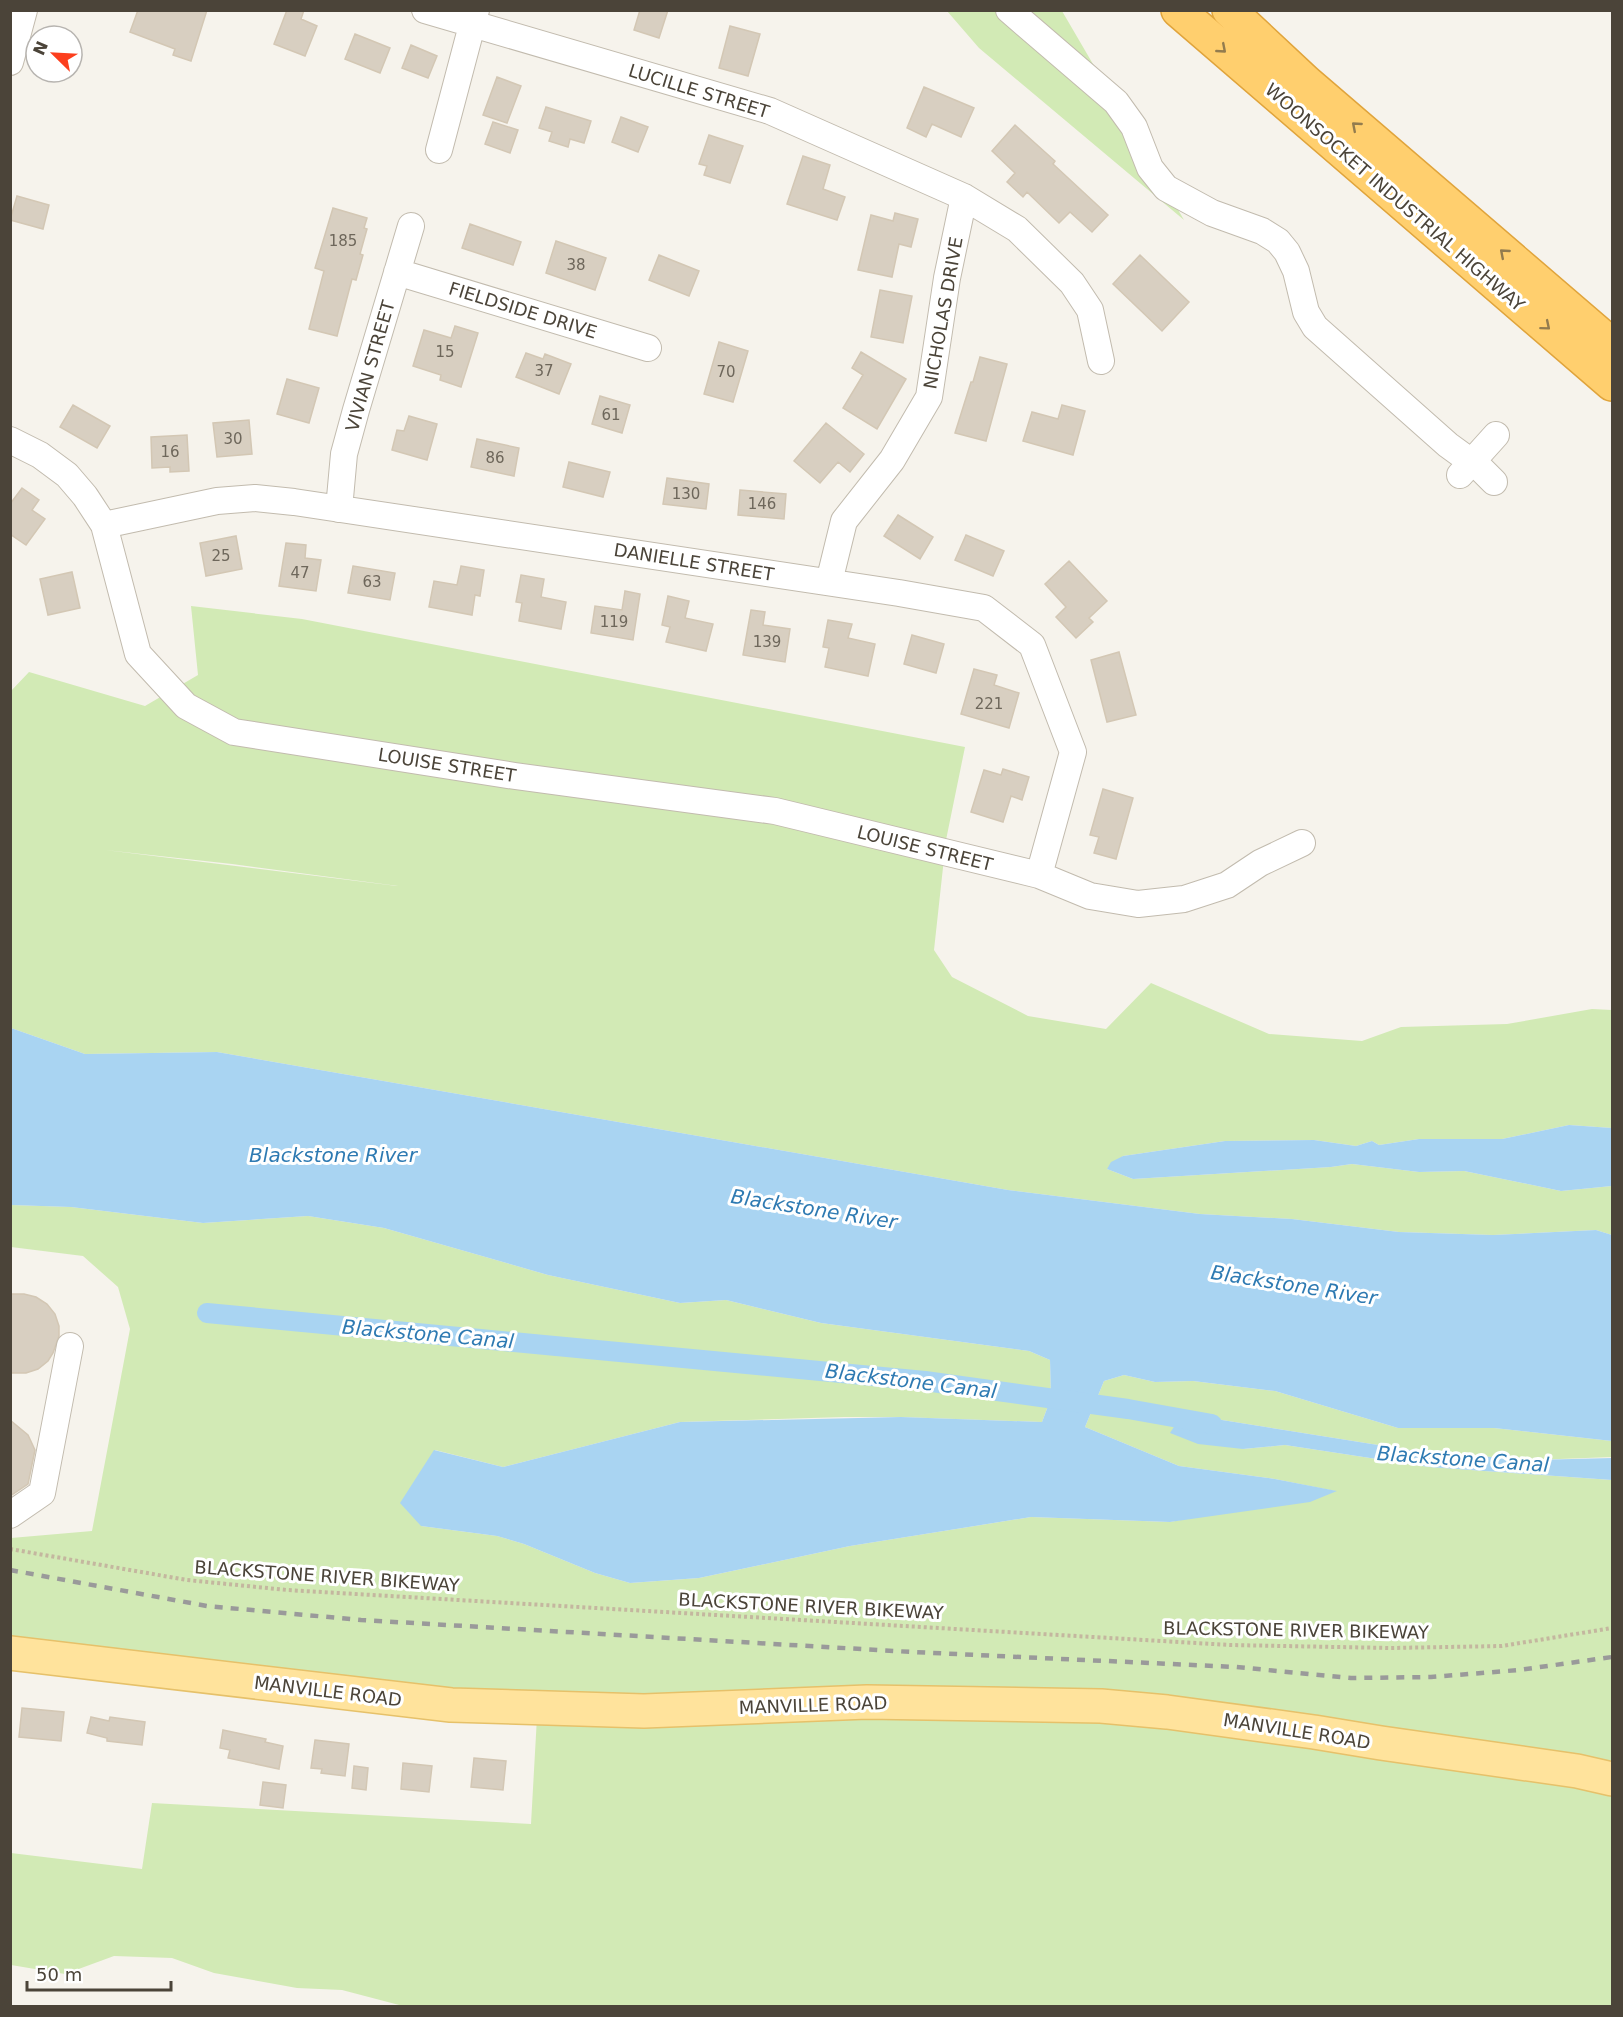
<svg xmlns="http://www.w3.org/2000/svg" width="1623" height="2017" font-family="'DejaVu Sans',sans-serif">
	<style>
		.green { fill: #d2eab5; fill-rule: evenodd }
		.water { fill: #a9d4f2 }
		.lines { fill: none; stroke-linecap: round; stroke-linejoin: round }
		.canal { stroke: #a9d4f2; stroke-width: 20 }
		.building { fill: #d8cfc1; stroke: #d3c7b4; stroke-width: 1.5 }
		.minor-casing { stroke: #c2bbae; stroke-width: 28 }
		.major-casing { stroke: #e6c16a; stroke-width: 36 }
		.highway-casing { stroke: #e0a43c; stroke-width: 36 }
		.path { stroke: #c4b79f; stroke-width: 4; stroke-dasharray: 3 3; stroke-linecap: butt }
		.minor { stroke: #fff; stroke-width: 26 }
		.major { stroke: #ffe39c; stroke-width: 33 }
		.highway { stroke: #ffcf6e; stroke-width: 33 }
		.rail { stroke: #9a9a9a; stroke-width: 4.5; stroke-dasharray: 8 8; stroke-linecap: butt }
		.oneway { stroke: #937c4e }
		.labels { text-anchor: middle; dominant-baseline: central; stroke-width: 6; stroke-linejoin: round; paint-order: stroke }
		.number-label { font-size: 15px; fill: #6e675b }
		.street-label { font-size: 18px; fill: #4b4439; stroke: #fff }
		.water-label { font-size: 20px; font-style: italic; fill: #2e7ab2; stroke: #fff }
	</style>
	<rect width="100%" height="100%" fill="#f6f3ec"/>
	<path class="green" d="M947 11H1062L1184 220 979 48Z
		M191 606 302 619 965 747 946 840 934 950 952 977 1028 1016 1106 1029 1151 983 1269 1034 1362 1041 1401 1027 1507 1024 1592 1009 1612 1010V1128L1569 1125 1502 1139H1419L1379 1145 1372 1141 1356 1146 1314 1140 1225 1141 1123 1156 1107 1169 1133 1179 1331 1167 1352 1164 1419 1172 1464 1171 1561 1191 1612 1186V1235L1596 1230 1493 1235 1399 1232 1292 1219 1200 1214 1008 1190 217 1052 85 1054 11 1028V691L29 672 145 706 198 675ZM105 850 232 864 398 886H397Z
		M11 1205 71 1207 203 1223 308 1216 384 1228 548 1275 680 1303 726 1300 821 1323 1029 1351 1050 1360 1051 1398 1042 1422 901 1417H844L680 1422 503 1467 435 1450 421 1526 497 1536 524 1544 595 1573 630 1583 699 1578 850 1546 1031 1517 1170 1522 1335 1491 1275 1479 1179 1466 1085 1427 1104 1381 1124 1375 1155 1382 1193 1381 1275 1391 1398 1428H1494L1612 1441V1457L1533 1460 1422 1452 1197 1416 1243 1449 1285 1445 1429 1467 1612 1480V2006H403L342 1990 297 1988 214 1973 172 1958 114 1956 65 1974 11 1965V1853L142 1869 152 1803 531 1824 537 1717 11 1659V1538L92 1531 130 1329 118 1287 83 1256 11 1247Z"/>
	<path class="water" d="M11 1028 85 1054 217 1052 1008 1190 1200 1214 1292 1219 1399 1232 1493 1235 1596 1230 1612 1235V1441L1494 1428H1398L1275 1391 1193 1381 1155 1382 1124 1375 1104 1381 1085 1427 1179 1466 1275 1479 1337 1491 1310 1502 1170 1522 1031 1517 850 1546 699 1578 630 1583 595 1573 524 1544 497 1536 421 1526 400 1503 434 1450 503 1467 680 1422 901 1417 1042 1422 1051 1398 1050 1360 1029 1351 821 1323 726 1300 680 1303 548 1275 384 1228 308 1216 203 1223 71 1207 11 1205Z
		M1569 1125 1612 1128V1186L1561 1191 1464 1171 1419 1172 1352 1164 1331 1167 1133 1179 1107 1169 1111 1162 1123 1156 1225 1141 1314 1140 1356 1146 1372 1141 1379 1145 1419 1139H1502Z
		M1197 1416 1422 1452 1533 1460 1612 1458V1480L1429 1467 1285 1445 1243 1449 1198 1444 1170 1433 1177 1422Z"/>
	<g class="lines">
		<path class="canal" d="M207 1313 925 1381 1128 1409 1212 1424"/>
	</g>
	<path class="building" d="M138 10H207L191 61 173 55 175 49 130 32Z
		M287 10H304L301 19 317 26 305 56 274 44Z
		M640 10H668L659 38 634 30Z
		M730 26 760 34 748 76 719 68Z
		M355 34 390 48 380 73 345 59Z
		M411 45 437 56 428 78 402 68Z
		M497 77 521 86 507 123 483 115Z
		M924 87 974 108 961 137 932 124 926 137 907 128Z
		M546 107 591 121 584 143 570 139 568 147 549 141 552 132 539 128Z
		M621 117 648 127 638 152 612 142Z
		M493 122 518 130 510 153 485 144Z
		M1015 125 1055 161 1053 164 1108 215 1092 232 1070 212 1059 223 1027 192 1023 197 1007 182 1015 173 992 151Z
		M709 135 743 146 730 183 704 175 707 166 699 164Z
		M803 156 830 165 823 189 845 197 837 220 787 204Z
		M17 196 49 205 43 229 10 220Z
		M333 208 367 218 364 228 367 229 360 254 363 255 356 280 352 279 337 336 309 329 324 271 315 268Z
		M895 213 918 219 911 247 899 244 892 277 858 270 871 215 893 221Z
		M470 224 521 242 513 265 462 248Z
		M556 241 606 258 595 290 546 273Z
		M659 255 699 271 689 296 649 280Z
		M1140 255 1189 302 1162 331 1113 284Z
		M880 290 912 296 903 343 871 337Z
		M455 326 478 333 461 387 440 380 441 375 413 366 424 330 451 338Z
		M719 342 748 351 733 402 704 394Z
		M861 352 906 379 877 429 843 408 863 375 852 368Z
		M526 353 543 359 545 354 571 364 559 394 516 377Z
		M980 357 1007 364 986 441 955 433 971 382H973Z
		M287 379 319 388 309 423 277 414Z
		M600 396 630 405 622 433 592 424Z
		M73 405 110 426 97 448 60 427Z
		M1062 405 1085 411 1073 455 1023 441 1032 412 1058 419Z
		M409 416 437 424 427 460 392 450 397 430 404 431Z
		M249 420 252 454 217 457 213 423Z
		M826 423 864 454 850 472 838 462 820 483 794 461Z
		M187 435 189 471 170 472V467L152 468 151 437Z
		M477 439 519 448 514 476 471 467Z
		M569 462 610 472 603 497 563 487Z
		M667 478 709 484 706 509 663 504Z
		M22 488 39 500 32 510 45 519 26 545 10 534V504Z
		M740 490 786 494 784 519 738 515Z
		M898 515 933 537 920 559 884 536Z
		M966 535 1004 551 993 576 955 560Z
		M236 536 242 569 206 576 200 543Z
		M286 543 306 545 305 558 321 560 316 591 279 586Z
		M1069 561 1107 601 1089 618 1093 622 1076 638 1056 617 1066 607 1045 584Z
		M353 566 395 573 390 600 348 593Z
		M461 566 484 570 480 596 475 595 472 615 429 607 434 581 457 585Z
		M72 572 80 608 48 615 40 579Z
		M521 575 544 579 541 597 566 602 561 629 519 621 522 603 516 602Z
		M625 591 640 594 633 640 591 633 595 606 622 610Z
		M668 596 689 601 685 618 713 624 706 651 666 642 670 627 662 625Z
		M751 610 765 612 763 625 790 629 785 662 743 655Z
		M828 620 852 624 848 638 875 644 868 676 825 667 829 648 823 647Z
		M912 635 944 644 936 673 904 664Z
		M1119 652 1136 715 1107 722 1091 660Z
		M974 669 997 675 994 685 1019 693 1009 728 961 714Z
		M1003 769 1029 777 1022 800 1011 796 1003 822 971 812 984 770 1001 775Z
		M1103 789 1133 798 1116 859 1094 853 1099 837 1090 835Z
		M10 1294H24L36 1297 47 1304 55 1314 59 1326V1336L53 1353 48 1361 38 1369 26 1373H10Z
		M10 1420 28 1435 35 1450 28 1484 10 1496Z
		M22 1708 64 1712 61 1741 19 1737Z
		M91 1717 109 1721 110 1717 145 1722 142 1745 107 1741V1738L87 1733Z
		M223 1730 266 1739 265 1742 283 1746 279 1769 228 1758 230 1750 220 1748Z
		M315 1740 349 1744 345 1776 321 1773 322 1769 311 1768Z
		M474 1758 506 1761 503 1790 471 1787Z
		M403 1763 432 1766 429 1792 401 1789Z
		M354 1766 368 1768 366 1790 352 1788Z
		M263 1782 286 1785 283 1808 260 1805Z"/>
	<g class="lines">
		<defs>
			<path id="minor" d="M425 10 770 111 964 197 1017 229 1072 283 1090 310 1101 361
				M1009 10 1116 102 1134 127 1150 168 1166 188 1212 213 1262 231 1278 241 1287 252 1296 271 1306 312 1315 327 1448 445 1481 469 1494 482
				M10 62 24 10
				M439 150 476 10
				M397 272 648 348
				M10 440 40 455 67 475 85 496 104 525 138 654 186 706 234 732 515 776 775 811 1039 875 1090 896 1138 904 1184 899 1227 885 1260 863 1302 843
				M1460 475 1496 435
				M339 509 344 454 356 410 411 226
				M104 525 217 501 255 498 294 502 899 593 984 608 1032 645 1073 752 1039 875
				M829 582 844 521 892 460 929 397 947 278 964 197
				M10 1515 42 1493 70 1346"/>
			<path id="major" d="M10 1653 451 1705 644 1711 867 1702 1101 1706 1167 1712 1314 1732 1381 1743 1577 1771 1612 1779"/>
			<path id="highway" d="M1178 10 1612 384
				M1229 10 1306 82 1612 345"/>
		</defs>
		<use href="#minor" class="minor-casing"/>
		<use href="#major" class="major-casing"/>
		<use href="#highway" class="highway-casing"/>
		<path class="path" d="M10 1549 187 1580 287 1590 1230 1645 1391 1648 1502 1646 1612 1628"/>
		<use href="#minor" class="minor"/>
		<use href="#major" class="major"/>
		<use href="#highway" class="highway"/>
		<path class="rail" d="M10 1570 207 1606 361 1620 912 1652 1236 1667 1351 1678 1431 1677 1519 1670 1612 1657"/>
	</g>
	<defs><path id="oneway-chevron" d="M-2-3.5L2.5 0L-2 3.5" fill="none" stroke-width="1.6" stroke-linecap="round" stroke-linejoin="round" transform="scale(1.5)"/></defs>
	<g class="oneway">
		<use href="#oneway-chevron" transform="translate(1222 49) rotate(41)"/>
		<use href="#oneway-chevron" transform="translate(1356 126) rotate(-139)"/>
		<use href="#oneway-chevron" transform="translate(1504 253) rotate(-139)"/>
		<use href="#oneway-chevron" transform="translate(1546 326) rotate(40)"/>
	</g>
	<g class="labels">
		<g class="number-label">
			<text x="343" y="241">185</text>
			<text x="576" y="265">38</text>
			<text x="445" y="352">15</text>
			<text x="544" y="371">37</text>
			<text x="726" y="372">70</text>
			<text x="611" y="415">61</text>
			<text x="233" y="439">30</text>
			<text x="170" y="452">16</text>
			<text x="495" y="458">86</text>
			<text x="686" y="494">130</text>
			<text x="762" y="504">146</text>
			<text x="221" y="556">25</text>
			<text x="300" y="573">47</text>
			<text x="372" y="582">63</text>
			<text x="614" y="622">119</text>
			<text x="767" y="642">139</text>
			<text x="989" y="704">221</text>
		</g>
		<g class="street-label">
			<text transform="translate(699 91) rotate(17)">LUCILLE STREET</text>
			<text transform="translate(1395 197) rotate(41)">WOONSOCKET INDUSTRIAL HIGHWAY</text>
			<text transform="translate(523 310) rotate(17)">FIELDSIDE DRIVE</text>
			<text transform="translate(943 313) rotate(-80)">NICHOLAS DRIVE</text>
			<text transform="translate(370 366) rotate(-74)">VIVIAN STREET</text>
			<text transform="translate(694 562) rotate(9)">DANIELLE STREET</text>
			<text transform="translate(447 765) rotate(9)">LOUISE STREET</text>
			<text transform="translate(925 848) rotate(14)">LOUISE STREET</text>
			<text transform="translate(327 1576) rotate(4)">BLACKSTONE RIVER BIKEWAY</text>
			<text transform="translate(811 1606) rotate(3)">BLACKSTONE RIVER BIKEWAY</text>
			<text transform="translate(1296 1630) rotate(1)">BLACKSTONE RIVER BIKEWAY</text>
			<text transform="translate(328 1691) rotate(7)">MANVILLE ROAD</text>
			<text transform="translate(813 1705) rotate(-2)">MANVILLE ROAD</text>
			<text transform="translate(1297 1731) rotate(9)">MANVILLE ROAD</text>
		</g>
		<g class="water-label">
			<text x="333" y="1155">Blackstone River</text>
			<text transform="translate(814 1209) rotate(9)">Blackstone River</text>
			<text transform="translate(1294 1285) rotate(9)">Blackstone River</text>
			<text transform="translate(428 1334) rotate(5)">Blackstone Canal</text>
			<text transform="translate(911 1381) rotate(7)">Blackstone Canal</text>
			<text transform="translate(1463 1459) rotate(4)">Blackstone Canal</text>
		</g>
	</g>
	<rect width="1623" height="2017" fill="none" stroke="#4b4439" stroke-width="24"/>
	<g transform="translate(54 54) rotate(294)"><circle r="28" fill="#ffffff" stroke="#b7b4b0" stroke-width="1.5"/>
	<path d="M0-4.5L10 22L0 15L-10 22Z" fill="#fc3f1d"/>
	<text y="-9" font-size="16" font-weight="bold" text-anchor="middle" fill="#4b4439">N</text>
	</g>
	<path d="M27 1981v9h144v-9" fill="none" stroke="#4b4439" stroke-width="3"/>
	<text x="36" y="1981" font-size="18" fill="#4b4439" stroke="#ffffff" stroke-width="4.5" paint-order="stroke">50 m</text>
</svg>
